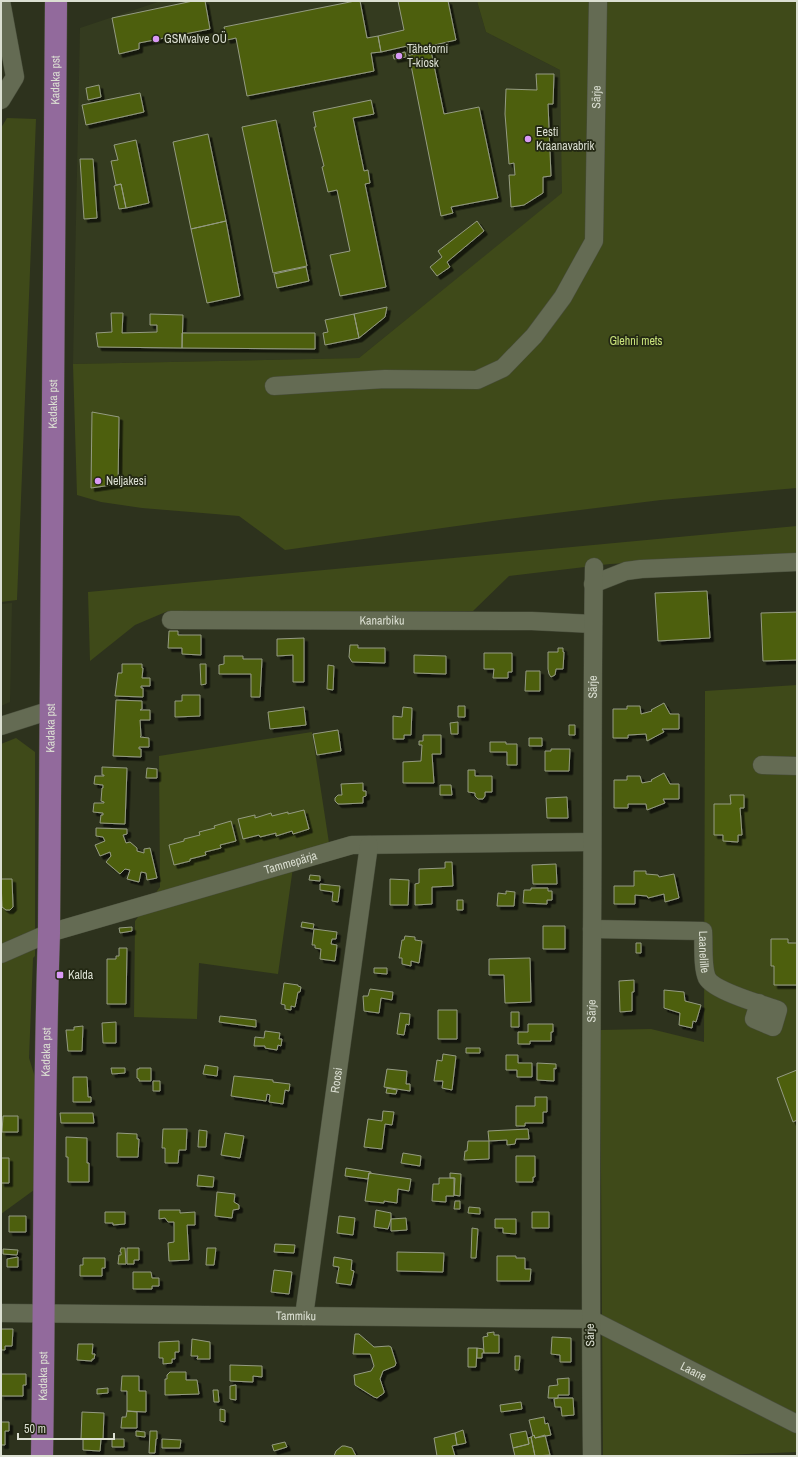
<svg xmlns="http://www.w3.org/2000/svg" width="798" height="1457" font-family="'Archivo Narrow',sans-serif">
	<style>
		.built { fill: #343b1f }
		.green { fill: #3f4a19 }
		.building { fill: #4e5e0e; stroke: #949b82; filter: url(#shadow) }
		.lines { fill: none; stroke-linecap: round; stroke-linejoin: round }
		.minor-casing { stroke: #484d3b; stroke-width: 19 }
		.major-casing { stroke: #484d3b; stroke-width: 23 }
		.minor { stroke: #646b53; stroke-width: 18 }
		.major { stroke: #926a9c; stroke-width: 22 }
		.poi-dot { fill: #da9af6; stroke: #232813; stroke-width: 1.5 }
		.labels { text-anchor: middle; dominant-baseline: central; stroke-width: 3.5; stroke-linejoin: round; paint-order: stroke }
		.poi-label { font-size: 12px; fill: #dbdfd2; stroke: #232813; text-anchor: start }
		.street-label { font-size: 12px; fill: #dbdfd2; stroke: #232813 }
		.park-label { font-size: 12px; fill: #c8e17a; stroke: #232813 }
	</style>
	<defs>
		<filter id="shadow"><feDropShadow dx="3.5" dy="3.5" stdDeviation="0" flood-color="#0009"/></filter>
	</defs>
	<rect width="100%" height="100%" fill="#2d321d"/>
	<path class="built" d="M161 1H477L486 32 560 70 563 193 359 358 73 364 80 28Z
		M12 603 10 702 1 706V604Z"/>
	<path class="green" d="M477 1H797V488L661 500 507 519 285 550 239 516 142 508 101 502 77 495 73 364 359 358 562 193 560 70 486 32Z
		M7 118 36 119 17 600 1 602V128Z
		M797 526V554L610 564 509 576 473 611H168L135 625 90 661 88 592Z
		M797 685V1452L700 1456H603L600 1030 651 1029 704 1042 705 691Z
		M312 732 329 843 295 853 278 974 199 963 197 1019 134 1017 135 921 160 887 159 756Z
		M16 738 35 752V956L33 958 29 1058 35 1077 34 1190 1 1214V744Z"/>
	<path class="building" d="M193 1H205L210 29 139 43V49L119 54 112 18Z
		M355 1H360L367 38 378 36 381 52 371 53 374 71 247 96 236 38 227 40 224 27Z
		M398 1H448L456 40 430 46 431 51 409 55 407 46 381 52 378 36 404 30Z
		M431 51 444 114 479 107 498 198 451 207 453 213 441 216 409 55Z
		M405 52 406 57 394 59 393 55Z
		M536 74H554L553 104H548L551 176 543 177V193L524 205 511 207 509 175H515L514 163 509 164 505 114 506 89 537 90Z
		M99 85 101 97 88 100 86 88Z
		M140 93 144 112 86 125 82 105Z
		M371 100 374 114 353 118 364 171 368 170 370 183 365 184 386 287 340 296 330 255 350 251 337 190 328 192 322 167 324 166 314 127H316L313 112Z
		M276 120 307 266 273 273 242 127Z
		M208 134 226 221 191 229 173 142Z
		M136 140 149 203 126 208 121 184 116 185 111 161 118 160 114 145Z
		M80 159H93L97 218 84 219Z
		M121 184 126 208 119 209 114 186Z
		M226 221 240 296 207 303 191 229Z
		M477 221 484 231 447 262 450 267 437 276 430 267 442 257 438 251Z
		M306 267 309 281 277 288 274 274Z
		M387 307 385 317 359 338 354 314Z
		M111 313H123L122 333 157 332V325H150V314L183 315 182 348 98 347 96 333 112 332Z
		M354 314 359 338 325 345 323 333 328 332 325 320Z
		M182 333H315V349L182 348Z
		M92 412 119 417 118 484 91 488Z
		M707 591 710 638 658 641 655 593Z
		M797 612V660L763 661 761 613Z
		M169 631H178V635H201V655L182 654V648H168Z
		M304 638V682H293V655L277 656V639Z
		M350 645H358V648H385V663L352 662 349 657Z
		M558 648H563V652H564L563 669H556L555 675 551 677 549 674 548 669V652H558Z
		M484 653H512V672H508V678H493L494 669H484Z
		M414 655 446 656V674L414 673Z
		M224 656H243V659H262L260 697H251V674H219V665L224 664Z
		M122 664H142V668H143L142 678H150V686H141V688H143V697L115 696 118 673H122Z
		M200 664H206V684L201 685Z
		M328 665 334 666 333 690 327 689Z
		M526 671H540V691H525Z
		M182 695H200V716L175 717V701H182Z
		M116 700 142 701V709L140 710H150V720H140L141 736 140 737 149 738V747H139V749H141V757L113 756Z
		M664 703 670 714H679V729H662L664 732 647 741 646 734 628 735V738H613V709H627V706H640L641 714 652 711 651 710Z
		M458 706H465V717H458Z
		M304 707 306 725 270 729 268 712Z
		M403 707 412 708 411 735H404V739H393V716L402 717Z
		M458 722V734H451L450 723Z
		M569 725H575V735H569Z
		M338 730 341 751 317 755 313 734Z
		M423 735H441V754H432L434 783H403V762L421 761 422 745H419V741H423Z
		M529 738H542V746H529Z
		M490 742H506V744H517V765H507V752H490Z
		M551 749H570L569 771H545V751H551Z
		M102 767 127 768 125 824 100 823 101 815H103V813L93 812 94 803H104V802L101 801 102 788H103V785L94 784 95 776H104V775H102Z
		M147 768 157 769V778H146Z
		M468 770H475V776H492V792H485V796L483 799H478L475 796V793L468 792Z
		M664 773 670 784H679V799H663L665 803 647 810 646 804H628V808H614V780H627V776H640L642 783 652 781 651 780Z
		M363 783V791H366V796L363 797V803L342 804H338L335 801V798L338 795H342L341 784Z
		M440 785H451L452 795H440Z
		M730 795H744V808H740L742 835H738V842L723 841V835H714V804H731Z
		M567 797 568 818H547L546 798Z
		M304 810 309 829 293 834 292 831 276 836V833L260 837 259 835 243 839 238 819 255 815V818L271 813 272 816 288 812V814Z
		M231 821 236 841 220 845 221 848 205 852 206 855 190 859V861L174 865 169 845 184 841V839L200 835 199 832 215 828 214 826Z
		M96 828 127 829V834L123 835 126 843 130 842 137 848V851L144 853V849L150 848 157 878 147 880 146 873 141 872 139 882 127 879 130 870 125 869 120 874 106 862 111 856 110 852 100 856 95 845 105 841 103 837 96 836Z
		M445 862H452L453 886 432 887V904L415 905V884L419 883V869L445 868Z
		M556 864 557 884H533L532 865Z
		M634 871H646V874L658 875 659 877 674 874 679 898 665 902 664 894 648 898 647 896 635 895V904H614V886H634Z
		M310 875 320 876V881L309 880Z
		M1 879H12L13 907 10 910H6L2 907Z
		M390 879 409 880 408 905H390Z
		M320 884 340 886 338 902 332 901 333 892 320 890Z
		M531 888H548V891H552V900H547V904L523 903 524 890H531Z
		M506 891 515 892 514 906H497L498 893 506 894Z
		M457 900H463V910H457Z
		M302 922 314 924 313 929 301 927Z
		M543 926H565V949H543Z
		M132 927V931L120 933 119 928Z
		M314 929 337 932 336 939H332L331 944 337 945 335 961 320 959 321 949 315 948V945H312Z
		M405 936 415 937V940L422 941 419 963 411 961V966L402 964V958H399L402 940H404Z
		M771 939H788V943H797V985H774V966H771Z
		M636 943H641V953H636Z
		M119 948H127L126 1004H107V959H116V956H119Z
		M530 958 531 1002 505 1003 504 975H489V959Z
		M374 968H387V974L374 973Z
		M634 980V992H632V1011L620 1012 619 981Z
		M284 983 298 985V986L301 987 300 992H298L295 1007 291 1006V1010L285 1009V1005L281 1004Z
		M370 989 393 992 392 1000 381 998 379 1013 364 1011 363 996H368Z
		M664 990 684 992 685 1001 701 1005 696 1022 693 1021 692 1028 679 1025 680 1013 664 1008Z
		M438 1010H457V1039H438Z
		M511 1012H519V1027H511Z
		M400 1013 410 1014 409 1025 406 1024 404 1035 397 1034Z
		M220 1016 256 1020V1027L219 1022Z
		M116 1022V1043H103L102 1023Z
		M528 1024H553V1032H551V1041H530V1044H518V1032H528Z
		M83 1026 82 1051H68L66 1030H74V1027Z
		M265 1031 280 1033 279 1039H282L281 1046 278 1045 277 1050 265 1048V1046H254L255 1037 264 1038Z
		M466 1048H480V1053H466Z
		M443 1054 456 1056 452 1090 442 1088 443 1081H434L437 1060 442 1061Z
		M506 1055H518V1063H532V1077H517V1070H506Z
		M537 1063 556 1064V1069L554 1068V1081L537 1080Z
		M205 1065 218 1067 217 1076 203 1074Z
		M111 1068H125V1073L112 1074Z
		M139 1068H151V1081H139V1079L137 1078V1069H139Z
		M387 1069 407 1071 406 1084H410V1091L384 1087Z
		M797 1070V1120L793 1122 777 1078Z
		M234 1076 273 1080V1082L290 1084 289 1091 285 1090 283 1104 269 1102 270 1095 267 1094 266 1101 231 1096Z
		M73 1077H87L88 1097H91V1102H73Z
		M153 1081H160V1091H153Z
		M387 1088 397 1090 396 1094 386 1093Z
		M535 1097H547V1112H543V1123H525V1126H516V1106H535Z
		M383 1111 394 1112 392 1125 385 1124 382 1149 364 1147 368 1119 382 1121Z
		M60 1113H93L94 1123H61Z
		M3 1116H18V1132H2Z
		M163 1129H187L186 1150H179L178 1163H165V1148H162Z
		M528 1129 529 1139H516L515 1144 507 1145V1140L489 1141 488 1131Z
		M199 1130 207 1131 206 1147H198Z
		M117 1133 137 1134V1139H139L138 1157H117Z
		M225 1133 244 1136 240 1158 221 1155Z
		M66 1137 87 1138V1163H89V1182H68V1157H66Z
		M468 1141H489V1159L464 1160 465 1151H467Z
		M403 1153 421 1156 420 1166 401 1163Z
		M516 1156H535V1177H533V1182H516Z
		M1 1158H9V1183H1Z
		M346 1168 371 1172V1173H369L368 1179 345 1176Z
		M369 1173 411 1179 409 1191 398 1189 397 1203 384 1201V1203L365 1201Z
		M450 1173 461 1174 460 1196 454 1195 455 1178H450Z
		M198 1175 214 1177 213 1187 197 1186Z
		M439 1178H454V1196H446V1202L432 1201 433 1184H439Z
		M217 1192 235 1194 234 1202 239 1205V1209L233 1210 232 1218 215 1216Z
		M455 1201H460V1209H454Z
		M469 1207 480 1208V1214L468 1213Z
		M159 1210H180V1213L195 1212V1225H187L189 1260 169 1261 168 1243 174 1242V1222H168L165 1218 159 1219Z
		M376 1210 391 1213V1219L388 1229 374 1227Z
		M105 1212H125V1224L113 1225V1223H105Z
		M532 1212H549V1228H532Z
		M9 1216H26V1232H9Z
		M339 1216 355 1218 353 1235 337 1233Z
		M406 1218 407 1230 391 1231V1219Z
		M495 1219H516V1234L503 1233V1228H495Z
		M472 1228 478 1229 476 1258H471Z
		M275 1244 295 1245 294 1253 274 1252Z
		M121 1248H125L126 1264H118L119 1255H121V1252H120Z
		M127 1248H139V1260H134V1264H127Z
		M207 1248H216L214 1265H206Z
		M3 1249 18 1250 17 1255 3 1254Z
		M397 1252 444 1253 443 1272 397 1271Z
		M497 1256H516V1258H525V1269H531L530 1281H497Z
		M18 1257V1267H7V1259Z
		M334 1257 352 1260 351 1270 354 1271 351 1285 336 1283 339 1267 333 1266Z
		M83 1258H105V1268H102V1276H80V1265H83Z
		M274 1270 292 1272 289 1294 271 1292Z
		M133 1272H151L152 1278H159V1286H152V1289H133Z
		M1 1329H13L12 1346H5V1350H1Z
		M494 1332V1335H499V1353H484L483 1337 488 1336 487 1333Z
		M355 1334H359L374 1347 389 1346 391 1347 396 1363 395 1366 383 1371 380 1379 384 1391V1393L377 1398 374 1397 355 1385 354 1375 371 1371 374 1366 371 1356 370 1354H353Z
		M552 1337 571 1338V1362H560V1355L551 1354Z
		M192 1339 210 1342V1359H197L198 1356H191Z
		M179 1341V1352H175V1359H172V1363L163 1364V1358H159V1342Z
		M78 1344H93L92 1354H95L94 1359H92V1361L77 1360Z
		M468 1348H477L476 1367H468Z
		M477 1348 483 1349 484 1353H482V1358H477Z
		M515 1356H520L519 1370H515Z
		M230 1365 262 1366V1377L253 1376V1382L230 1381Z
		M170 1372H186V1380H197L199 1394 165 1395V1379H167V1375Z
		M1 1374H26V1385H23V1396H1Z
		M122 1376H139V1391H146V1412L127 1411V1391H121Z
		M569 1378V1395H558V1398H548L549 1386 558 1385 557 1379Z
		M236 1385V1400L230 1399V1386Z
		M108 1388V1393L97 1394V1389Z
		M213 1390H218L219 1402H214Z
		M558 1398H573L574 1415 562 1416 561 1407H555L554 1399Z
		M521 1402 522 1409 501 1412 500 1405Z
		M220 1409 225 1410V1422L220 1421Z
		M127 1411 137 1412V1428H121L122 1417H126Z
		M82 1412 104 1413 103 1439H81Z
		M544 1417 545 1424 548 1423 551 1435 535 1438 534 1435 533 1436 529 1420Z
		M1 1422H9V1431H5V1445H1Z
		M463 1430 466 1443 457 1445 455 1433Z
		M136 1431 145 1432V1437L136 1436Z
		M150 1431H157V1439H156L155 1453H149Z
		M526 1431 529 1444 513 1448 510 1434Z
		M455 1433 457 1445 452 1446 455 1456H437L434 1438Z
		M534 1435 535 1438 545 1435 550 1455 535 1456 531 1437Z
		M531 1437 535 1456H515L513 1448 529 1444 528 1438Z
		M83 1439H101L100 1451 83 1450Z
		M112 1439H124V1447H112Z
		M162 1439 181 1440 180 1448H162Z
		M285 1442 287 1447 274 1451 272 1445Z
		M342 1446H345L352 1448 356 1456H334L336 1451Z"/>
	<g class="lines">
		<defs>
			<g id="minor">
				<path d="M1 100 15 77 1 1"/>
				<path id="s1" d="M274 386 385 379 477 380 503 368 534 336 563 297 594 241 598 1"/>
				<path d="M593 584 626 571 641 569 797 562"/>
				<path id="s2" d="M171 620 532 621 593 624"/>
				<path d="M1 726 51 710"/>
				<path d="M762 765 797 766"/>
				<path id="s3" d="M592 929 703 931C704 944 702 967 707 978 714 991 763 1005 778 1010L773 1027 754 1019 759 1003"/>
				<path id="s4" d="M1 954 49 933 352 845 591 842"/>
				<path id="s5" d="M1 1313 590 1319 797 1424"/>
				<path id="s6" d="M304 1316 369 845"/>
				<path id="s7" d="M592 1456C590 1283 591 1110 592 938 593 814 592 690 594 567"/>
			</g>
			<g id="major">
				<path id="s8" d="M42 1456C45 1282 43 1107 49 933L56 1"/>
			</g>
		</defs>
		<use href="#minor" class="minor-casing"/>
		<use href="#major" class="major-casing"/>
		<use href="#minor" class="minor"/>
		<use href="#major" class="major"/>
	</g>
	<g class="poi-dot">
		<circle cx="156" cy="39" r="4"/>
		<circle cx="399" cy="56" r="4"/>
		<circle cx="528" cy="139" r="4"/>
		<circle cx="98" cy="481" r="4"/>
		<rect x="56" y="971" width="8" height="8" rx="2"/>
	</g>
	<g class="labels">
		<g class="poi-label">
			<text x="164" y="39">GSMvalve OÜ</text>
			<text x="407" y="49">Tähetorni<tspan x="407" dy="14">T-kiosk</tspan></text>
			<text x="536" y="132">Eesti<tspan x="536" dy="14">Kraanavabrik</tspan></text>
			<text x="106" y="481">Neljakesi</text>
			<text x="68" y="975">Kalda</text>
		</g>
		<g class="street-label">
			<text stroke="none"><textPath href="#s8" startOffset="1376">Kadaka pst</textPath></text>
			<text stroke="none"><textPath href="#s1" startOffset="533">Särje</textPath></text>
			<text stroke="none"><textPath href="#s8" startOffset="1052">Kadaka pst</textPath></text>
			<text stroke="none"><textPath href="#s2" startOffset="211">Kanarbiku</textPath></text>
			<text stroke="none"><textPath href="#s7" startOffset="769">Särje</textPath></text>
			<text stroke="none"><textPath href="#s8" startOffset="728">Kadaka pst</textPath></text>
			<text stroke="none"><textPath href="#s4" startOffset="304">Tammepärja</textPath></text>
			<text stroke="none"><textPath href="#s3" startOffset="132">Laanelille</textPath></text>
			<text stroke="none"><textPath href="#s7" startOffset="445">Särje</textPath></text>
			<text stroke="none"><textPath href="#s8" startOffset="404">Kadaka pst</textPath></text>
			<text stroke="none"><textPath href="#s6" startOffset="238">Roosi</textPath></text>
			<text stroke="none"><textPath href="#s5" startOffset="295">Tammiku</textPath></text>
			<text transform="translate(590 1335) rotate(-91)">Särje</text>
			<text stroke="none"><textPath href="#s5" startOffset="705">Laane</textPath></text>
			<text stroke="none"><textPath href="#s8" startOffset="80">Kadaka pst</textPath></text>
		</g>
		<g class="park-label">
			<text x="636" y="341">Glehni mets</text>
		</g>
	</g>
	<rect width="798" height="1457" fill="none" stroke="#dbdfd2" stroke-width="4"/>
	<path d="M18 1433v6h96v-6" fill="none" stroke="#dbdfd2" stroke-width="2"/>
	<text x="24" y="1433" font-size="12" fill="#dbdfd2" stroke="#232813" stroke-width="3" paint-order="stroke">50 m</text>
</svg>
